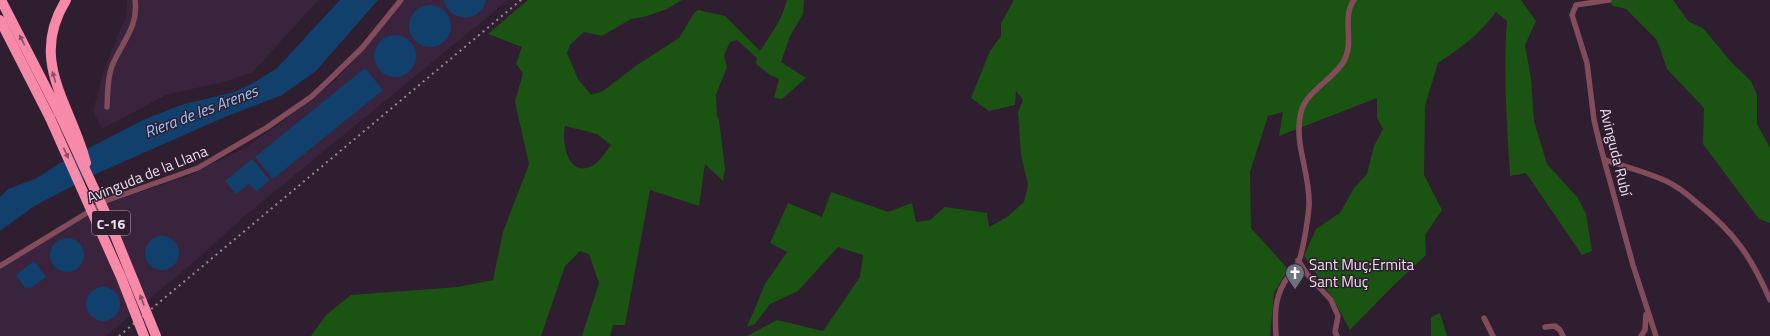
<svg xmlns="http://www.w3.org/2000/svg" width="1770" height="336" font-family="'Titillium Web',sans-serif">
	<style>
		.built { fill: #3a233c }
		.green { fill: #1b5312; fill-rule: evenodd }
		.water { fill: #10406b }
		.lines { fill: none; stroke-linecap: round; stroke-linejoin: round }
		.minor { stroke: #834c5b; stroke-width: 5.5 }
		.motorway { stroke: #f789a9; stroke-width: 10 }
		.rail { stroke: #978797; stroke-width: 2; stroke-dasharray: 2 4; stroke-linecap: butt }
		.motorway-bridge { stroke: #f789a9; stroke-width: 10 }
		.oneway { fill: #894e66 }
		.labels { text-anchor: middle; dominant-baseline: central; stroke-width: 3; stroke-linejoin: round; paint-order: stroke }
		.shield { fill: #2f1d30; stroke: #b3a5b4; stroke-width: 1 }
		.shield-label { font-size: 14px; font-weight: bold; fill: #ecdfec }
		.street-label { font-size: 15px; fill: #ecdfec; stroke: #2f1d30 }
		.poi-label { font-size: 15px; fill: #ecdfec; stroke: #2f1d30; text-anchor: start }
		.water-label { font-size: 16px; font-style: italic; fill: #96c5f6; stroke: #2f1d30 }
	</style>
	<rect width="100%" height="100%" fill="#2f1d30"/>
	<path class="built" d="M127 0H318L253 72 227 81 166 95 102 129 93 111 105 66 126 17Z
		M404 0H508L240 220 204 253 106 336H0V269L62 230 114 201 188 176 246 147 311 101 337 78 358 56Z"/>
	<path class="green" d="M528 0H682L667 9 644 17 631 19 602 36 584 32 570 45 567 53 578 79 591 95 603 91 637 65 679 38 694 13 698 10 725 16 760 51C771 34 782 20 787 0H804L803 14 790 36 781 62 806 78 782 99 774 98 779 79 770 75 756 64 757 58 737 40 730 42 724 55 727 67 716 95 717 116 719 120 725 169 723 181 705 164 699 206 650 190 625 325H613L610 336H582L599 283 589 254 580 251 565 266 541 336H311L326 315 351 295 458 287 493 280 503 232 529 164 515 102 523 73 516 64 522 47 488 34ZM565 126 597 134 611 145C606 151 599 163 592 166 568 178 561 142 565 126Z
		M1014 0H1521L1536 21 1525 45 1531 79 1534 121 1547 164 1578 198 1586 214 1592 251 1582 255 1526 173 1510 176C1507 124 1503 73 1507 21L1496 12C1478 36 1462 47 1438 63L1425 106 1424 175 1442 210 1425 235 1426 255 1393 286 1350 330 1332 297 1304 256 1316 229 1340 213 1354 188 1367 174 1374 146 1383 129 1377 118V98L1279 136 1283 112 1268 116 1250 172 1251 228 1288 269 1274 293 1270 336H747L777 320 823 331 860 277 863 255 838 247 798 291 770 304 755 324 747 327 765 284 787 252 770 243 788 203 822 217 831 192 888 212 912 203 916 222 930 220 945 207 987 213 989 227 1007 217 1024 202 1028 185 1021 155 1018 112 1023 100 1016 91 1015 105 989 111 971 98 990 51 1001 36V23Z
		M1608 0H1673L1689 22 1703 28 1732 63 1751 81 1757 95V124L1770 148V223L1759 219 1703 144 1704 108 1667 69 1657 40 1626 9 1613 6Z
		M1440 313 1447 336H1431V317Z"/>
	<path class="water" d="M340 0H378L316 71 282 95 225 117 98 173 36 205 0 231V197L8 189 37 178 60 163 143 120 181 105 234 92 253 83 277 68Z
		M444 0H486C481 24 449 23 444 0Z
		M409 26a21 21 0 1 1 42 0a21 21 0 1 1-42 0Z
		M374 56a21 21 0 1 1 42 0a21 21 0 1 1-42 0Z
		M365 68 383 90 273 179 255 157Z
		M252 159 270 180 256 192 249 184 236 194 225 181Z
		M145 253a17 17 0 1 1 34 0a17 17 0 1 1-34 0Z
		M50 255a17 17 0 1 1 34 0a17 17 0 1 1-34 0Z
		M34 261 46 277 30 289 29 287 26 289 16 275Z
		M86 304a17 17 0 1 1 34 0a17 17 0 1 1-34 0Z"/>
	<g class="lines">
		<path class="minor" d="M1609 0 1576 5 1572 15 1587 63 1594 120 1599 141 1633 265 1656 336
			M107 107C108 93 107 79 112 66 121 43 139 27 135 0
			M1606 160C1625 167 1647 172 1666 181 1677 186 1687 194 1696 202 1734 232 1751 256 1770 300
			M1298 260 1307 274 1331 300 1338 316 1335 332 1337 336
			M0 266 108 200 198 168 266 128 311 97 327 82 362 48 401 0
			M1484 318 1493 336
			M1545 327 1555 326 1560 330 1563 336
			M1276 336C1275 317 1274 300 1284 283 1288 276 1294 270 1298 263 1303 253 1308 218 1309 206 1311 175 1293 143 1301 112 1306 91 1333 80 1344 61 1355 42 1341 18 1354 0
			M1641 336 1645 330 1646 314"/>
		<path class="motorway" d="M1 0 59 113
			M66 0C28 61 71 104 86 163
			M0 20 50 118"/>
		<path class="rail" d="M119 336 521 0"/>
		<path class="motorway-bridge" d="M59 113 110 223 156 336
			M50 118 121 277 144 336"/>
	</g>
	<defs><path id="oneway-solid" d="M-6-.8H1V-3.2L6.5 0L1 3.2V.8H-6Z"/></defs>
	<g class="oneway">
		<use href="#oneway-solid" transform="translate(22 40) rotate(-117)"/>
		<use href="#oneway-solid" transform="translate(54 77) rotate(-106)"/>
		<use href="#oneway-solid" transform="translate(66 153) rotate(65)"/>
		<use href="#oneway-solid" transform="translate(142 300) rotate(-111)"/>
	</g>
	<defs>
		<symbol id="church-pin" viewBox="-11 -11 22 30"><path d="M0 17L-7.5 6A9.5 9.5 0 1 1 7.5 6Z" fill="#6b7280" stroke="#2f1d30"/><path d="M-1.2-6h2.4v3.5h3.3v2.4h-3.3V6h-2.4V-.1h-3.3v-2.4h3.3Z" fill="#fff"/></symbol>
	</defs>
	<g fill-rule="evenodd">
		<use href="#church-pin" x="1284" y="262" width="22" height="30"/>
	</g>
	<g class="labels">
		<rect class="shield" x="92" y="211" width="38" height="24" rx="3"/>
		<g class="shield-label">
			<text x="111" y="223">C-16</text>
		</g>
		<g class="street-label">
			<text transform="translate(1616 152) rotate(76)">Avinguda Rubí</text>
			<text transform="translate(147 174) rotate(-22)">Avinguda de la Llana</text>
		</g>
		<g class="poi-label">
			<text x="1309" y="264">Sant Muç;Ermita<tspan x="1309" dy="17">Sant Muç</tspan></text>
		</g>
		<g class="water-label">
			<text transform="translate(201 111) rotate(-21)">Riera de les Arenes</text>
		</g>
	</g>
</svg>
